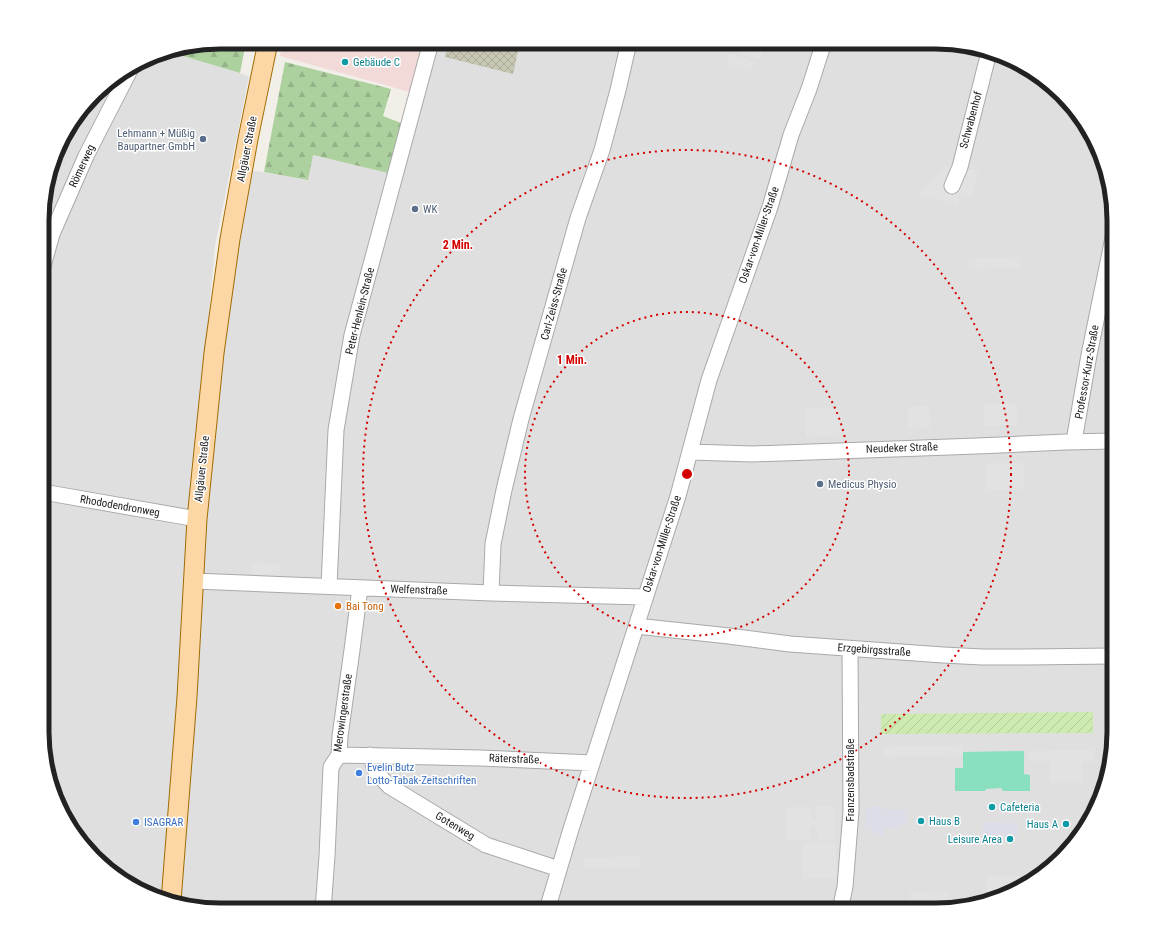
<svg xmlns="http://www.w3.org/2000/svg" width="1156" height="952" font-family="'Roboto Condensed',sans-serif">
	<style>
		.residential { fill: #e0dfdf }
		.commercial { fill: #f2dad9 }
		.construction { fill: url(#construction-cross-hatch) }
		.forest { fill: url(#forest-firs) }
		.garden { fill: url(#garden-furrows) }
		.pitch { fill: #88e0be }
		.parking { fill: #e2e2e2 }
		.plaza { fill: #dddde8 }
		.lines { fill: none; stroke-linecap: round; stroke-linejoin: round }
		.minor-casing { stroke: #a9a9a9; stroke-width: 17 }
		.major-casing { stroke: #a06b00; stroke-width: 21 }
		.minor { stroke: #fff; stroke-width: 15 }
		.major { stroke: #fcd6a4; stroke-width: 19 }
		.ring { fill: none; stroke: #d40000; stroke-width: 2; stroke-dasharray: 2 4 }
		.culture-dot { fill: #0f9aa8; stroke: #fff; stroke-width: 1.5 }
		.service-dot { fill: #5c6f8a; stroke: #fff; stroke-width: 1.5 }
		.food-dot { fill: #e8710a; stroke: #fff; stroke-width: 1.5 }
		.shop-dot { fill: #3f7fe0; stroke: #fff; stroke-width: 1.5 }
		.labels { text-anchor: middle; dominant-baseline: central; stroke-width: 3; stroke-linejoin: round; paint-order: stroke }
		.culture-label { font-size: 11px; fill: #0d838f; stroke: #fff; text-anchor: start }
		.street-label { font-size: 11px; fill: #222; stroke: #fff }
		.service-label { font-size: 11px; fill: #4e5e75; stroke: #fff; text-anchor: start }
		.food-label { font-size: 11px; fill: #c56008; stroke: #fff; text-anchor: start }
		.shop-label { font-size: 11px; fill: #366cbe; stroke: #fff; text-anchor: start }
		.rim { fill: none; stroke: #222; stroke-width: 5 }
		.centre { fill: #d40000; stroke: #fff; stroke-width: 2 }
		.ring-label { font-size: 12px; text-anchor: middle; font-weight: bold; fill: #d40000; stroke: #fff; stroke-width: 3; stroke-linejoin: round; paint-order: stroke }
	</style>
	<defs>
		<pattern id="construction-cross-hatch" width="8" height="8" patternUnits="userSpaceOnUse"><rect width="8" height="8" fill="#c7c7b4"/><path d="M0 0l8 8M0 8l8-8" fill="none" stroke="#abab9a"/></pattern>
		<pattern id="forest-firs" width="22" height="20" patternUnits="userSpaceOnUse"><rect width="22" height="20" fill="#add19e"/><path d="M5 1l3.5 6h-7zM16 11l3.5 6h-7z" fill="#95b388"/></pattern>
		<pattern id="garden-furrows" width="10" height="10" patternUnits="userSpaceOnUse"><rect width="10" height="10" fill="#cdebb0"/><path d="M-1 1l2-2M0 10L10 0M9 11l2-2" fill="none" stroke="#b0c997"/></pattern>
	</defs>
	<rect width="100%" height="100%" fill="#f2efe9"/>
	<path class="residential" d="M423 42H948L1004 56 1062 94 1100 152 1114 220V744L1096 811 1062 858 1004 896 936 910H208L177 902 213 403 249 170 308 180 312 155 393 174 410 92Z
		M166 51 249 76 215 246 201 399 163 899 152 896 94 858 60 811 42 744 44 196 66 131 103 86 162 52Z"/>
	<path class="commercial" d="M283 42H423L410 92 280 56Z"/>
	<path class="construction" d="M448 42H520L513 74 445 57Z"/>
	<path class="forest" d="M220 42H246L240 73 166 51Z
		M285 62 391 89 383 116 401 123 388 173 313 155 308 180 264 172Z"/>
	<path class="garden" d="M1093 712V733L881 734V714Z"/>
	<path class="pitch" d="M1024 751V774L1030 775V791H1003L1001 788 986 789 985 791H955V768H963V752Z"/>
	<path class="parking" d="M744 45 763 51 760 60 741 54Z
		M730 54 754 62 751 72 726 64Z
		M945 166 978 171 972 197 960 193 958 205 917 195Z
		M1020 257V268L969 269V259Z
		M984 404H1017V425L985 426Z
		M929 406 930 428 908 429V407Z
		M839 408 840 435 806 437 805 409Z
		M986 463H1024V489L986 490Z
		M253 563 281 564 280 575 252 574Z
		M963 745V755L884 757V747Z
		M1094 750V761L1082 762V783H1049V761H1028V751Z
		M815 806H834L835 840H817V827H810V840L787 841 786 807H810L811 820 816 819Z
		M803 843H836V878L803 879Z
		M640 856V868H582L584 858Z
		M987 876H1020V886L1004 896 987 900Z
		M947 891V908L936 910H911L910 892Z"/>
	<path class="plaza" d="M882 805 883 809 907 810V825H901L900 828 884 829 883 835H873L872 829H865L866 808H871L872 806Z
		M1017 821 1018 836 1003 837V841H983V822Z"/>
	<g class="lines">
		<defs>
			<path id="minor" d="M952 186 960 167 989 52
				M43 266 52 234 86 156 130 70
				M1074 441 1089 355 1114 233
				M690 452 752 454 977 446 1066 442 1114 441
				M43 492 197 519
				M194 581 491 593 645 597
				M329 586 336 430 352 335 431 42
				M491 593 493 544 504 490 521 419 578 218 602 150 618 90 629 42
				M636 626 729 636 790 644 943 655 982 657H1025L1114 656
				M339 755 480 758 592 763
				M370 755 376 772 389 786 486 845 559 869
				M323 910 327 856 331 767 339 755 340 736 352 650 360 588
				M547 910 571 829 678 496 709 380 770 207 791 135 809 89 824 42
				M840 910 845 887 851 811 850 649"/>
			<path id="major" d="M171 901 187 697 197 519 214 353 230 239 248 139 268 42"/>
		</defs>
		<use href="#minor" class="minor-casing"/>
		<use href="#major" class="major-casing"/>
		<use href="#minor" class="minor"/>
		<use href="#major" class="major"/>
	</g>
	<g class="ring">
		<circle cx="687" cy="474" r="162"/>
		<circle cx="687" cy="474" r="324"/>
	</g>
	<g class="culture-dot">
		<circle cx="345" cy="62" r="4"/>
		<circle cx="992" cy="807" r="4"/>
		<circle cx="921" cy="821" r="4"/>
		<circle cx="1066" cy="824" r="4"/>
		<circle cx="1010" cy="839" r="4"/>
	</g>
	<g class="service-dot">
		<circle cx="203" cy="139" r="4"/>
		<circle cx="415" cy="209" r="4"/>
		<circle cx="820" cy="484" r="4"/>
	</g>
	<circle class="food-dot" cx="338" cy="606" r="4"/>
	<g class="shop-dot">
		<circle cx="359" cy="773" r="4"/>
		<circle cx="136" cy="822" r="4"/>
	</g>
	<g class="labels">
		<g class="culture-label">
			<text x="353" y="62">Gebäude C</text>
			<text x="1000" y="807">Cafeteria</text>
			<text x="929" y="821">Haus B</text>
			<text x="1058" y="824" text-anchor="end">Haus A</text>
			<text x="1002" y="839" text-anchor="end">Leisure Area</text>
		</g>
		<g class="street-label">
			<text transform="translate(971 120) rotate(-75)">Schwabenhof</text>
			<text transform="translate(247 149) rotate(-79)">Allgäuer Straße</text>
			<text transform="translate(82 166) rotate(-65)">Römerweg</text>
			<text transform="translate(759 235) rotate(-71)">Oskar-von-Miller-Straße</text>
			<text transform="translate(554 304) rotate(-75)">Carl-Zeiss-Straße</text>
			<text transform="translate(360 311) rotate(-76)">Peter-Henlein-Straße</text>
			<text transform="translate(1087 372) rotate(-80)">Professor-Kurz-Straße</text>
			<text transform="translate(902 448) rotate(-2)">Neudeker Straße</text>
			<text transform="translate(202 469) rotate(-84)">Allgäuer Straße</text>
			<text transform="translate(120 506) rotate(10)">Rhododendronweg</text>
			<text transform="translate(662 544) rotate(-72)">Oskar-von-Miller-Straße</text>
			<text transform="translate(419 590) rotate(2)">Welfenstraße</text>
			<text transform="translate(874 650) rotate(4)">Erzgebirgsstraße</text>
			<text transform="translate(343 713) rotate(-82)">Merowingerstraße</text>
			<text transform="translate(514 759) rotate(2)">Räterstraße</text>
			<text transform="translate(850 780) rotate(-90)">Franzensbadstraße</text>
			<text transform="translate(455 826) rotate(31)">Gotenweg</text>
		</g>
		<g class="service-label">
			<text x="195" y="133" text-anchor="end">Lehmann + Müßig<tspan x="195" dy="13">Baupartner GmbH</tspan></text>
			<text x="423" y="209">WK</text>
			<text x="828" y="484">Medicus Physio</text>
		</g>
		<g class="food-label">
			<text x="346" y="606">Bai Tong</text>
		</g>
		<g class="shop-label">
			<text x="367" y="767">Evelin Butz<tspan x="367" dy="13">Lotto-Tabak-Zeitschriften</tspan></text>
			<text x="144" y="822">ISAGRAR</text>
		</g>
	</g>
	<path d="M0 0H1156V952H0ZM220 49H936A171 171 0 0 1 1107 220V732A171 171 0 0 1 936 903H220A171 171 0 0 1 49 732V220A171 171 0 0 1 220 49Z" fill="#fff" fill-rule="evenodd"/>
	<path class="rim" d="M220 49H936A171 171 0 0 1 1107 220V732A171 171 0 0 1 936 903H220A171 171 0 0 1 49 732V220A171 171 0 0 1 220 49Z"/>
	<circle cx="687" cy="474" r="6" class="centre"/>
	<g class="ring-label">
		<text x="458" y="249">2 Min.</text>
		<text x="572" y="364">1 Min.</text>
	</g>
</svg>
